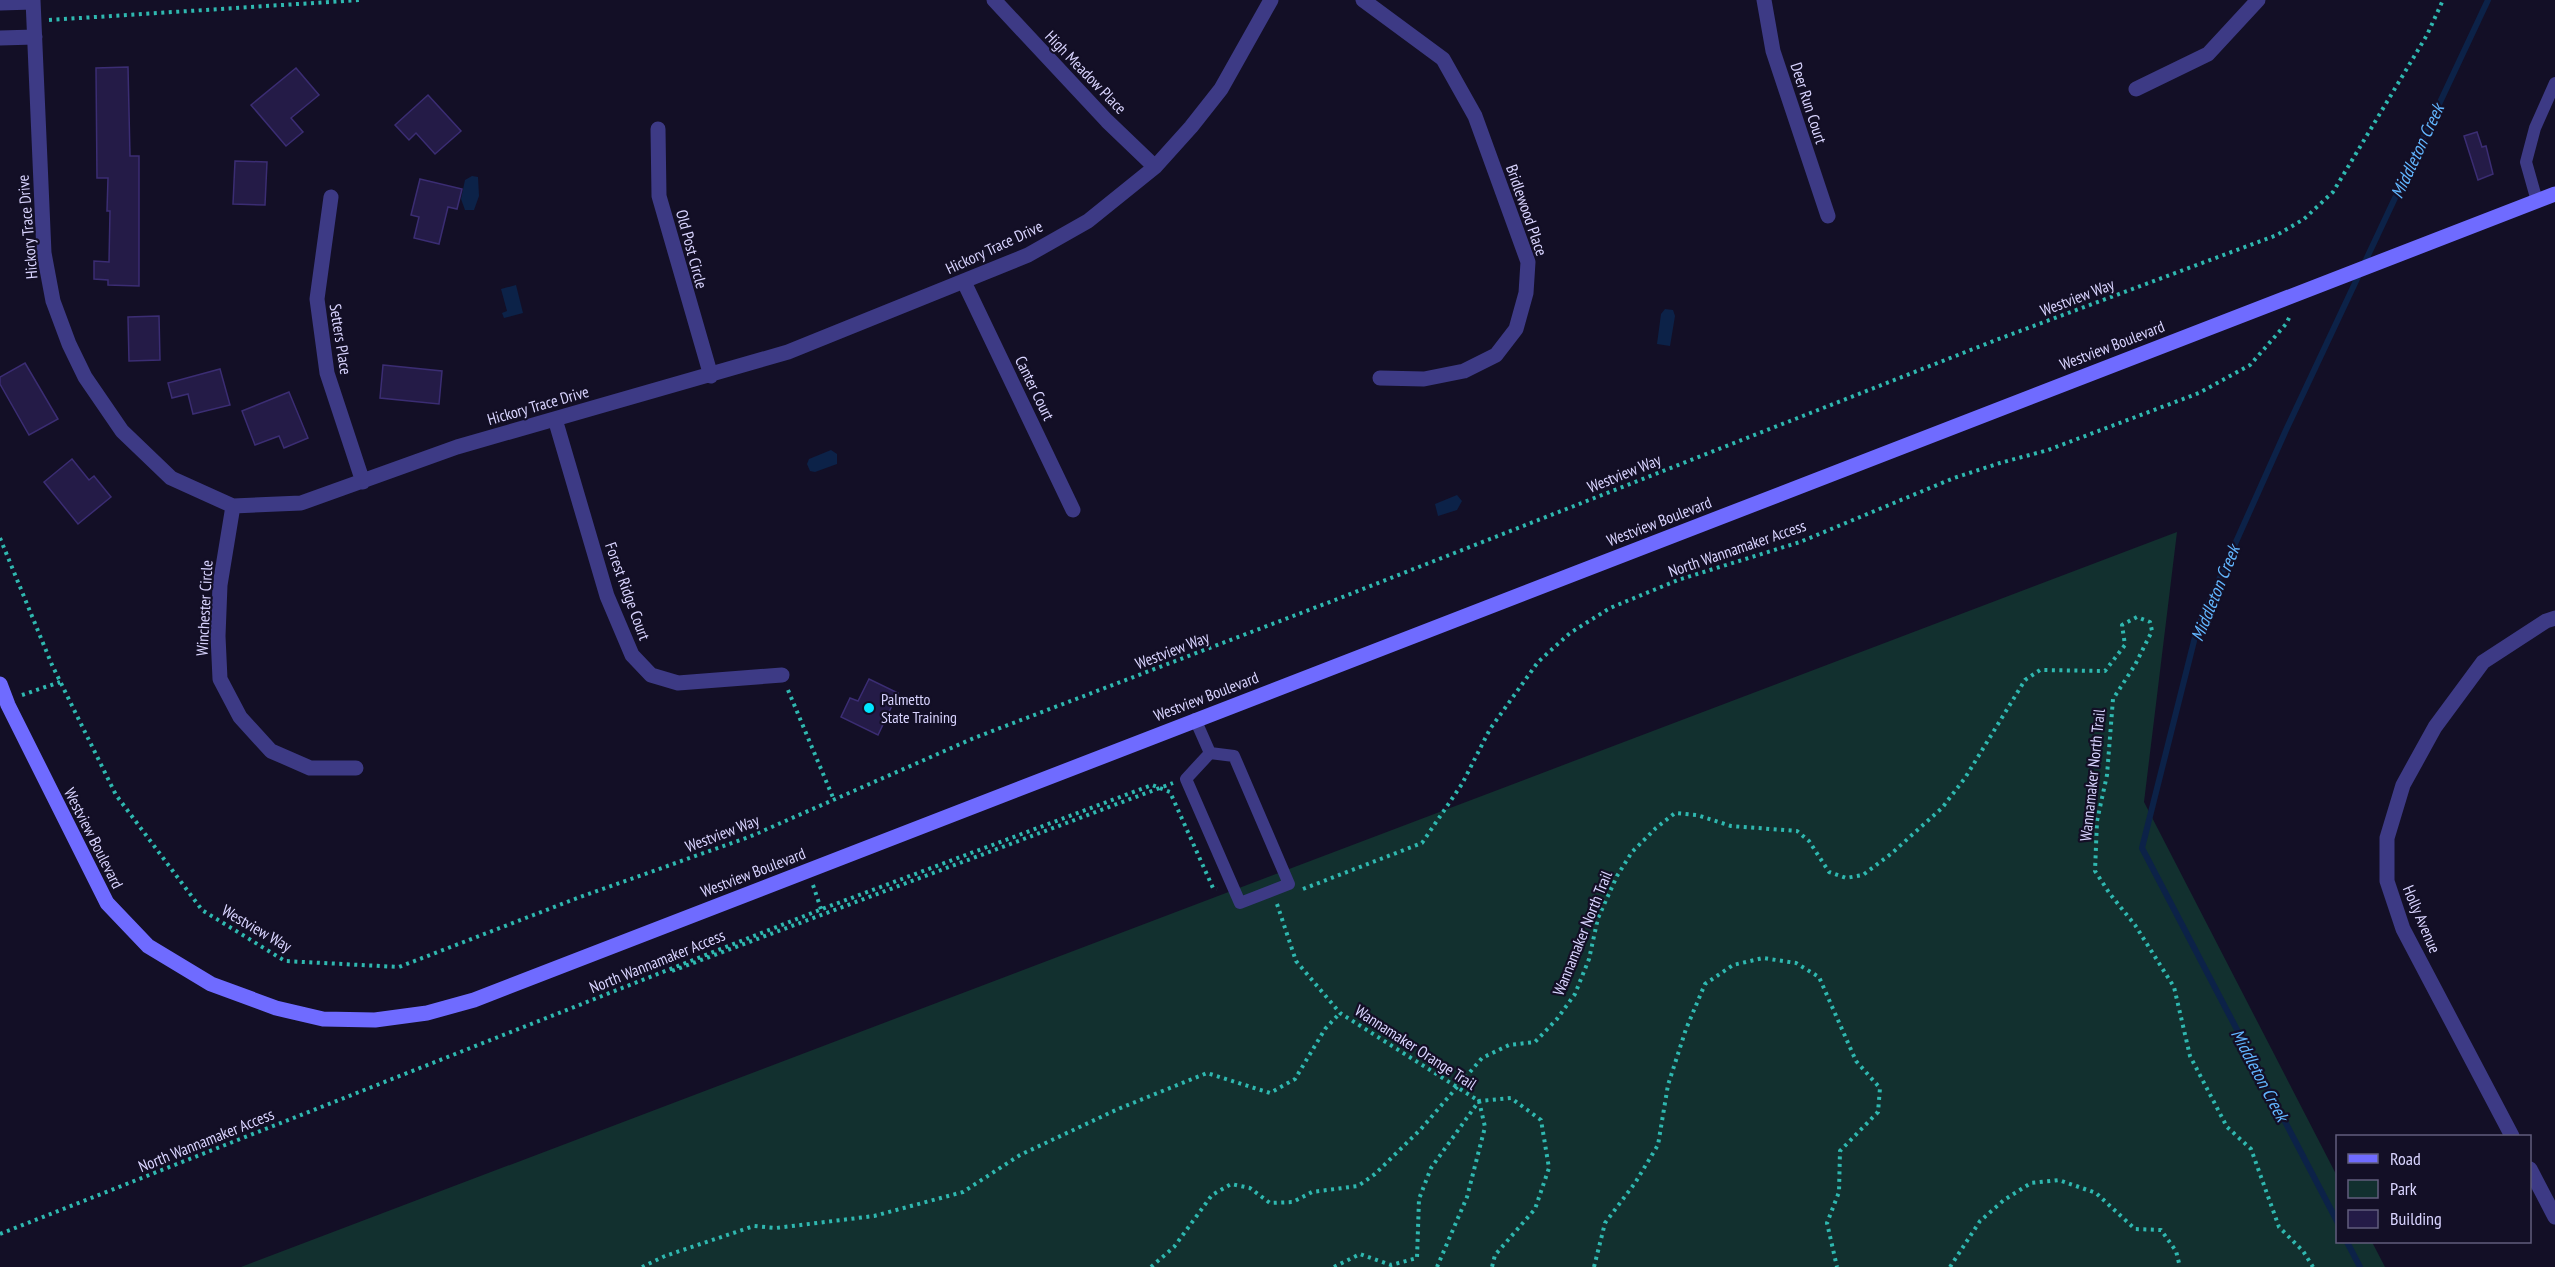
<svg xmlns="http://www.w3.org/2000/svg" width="2555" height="1267" font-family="'PT Sans Narrow',sans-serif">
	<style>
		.green { fill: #12302f }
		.water { fill: #0c2248 }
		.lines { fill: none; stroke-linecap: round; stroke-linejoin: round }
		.stream { stroke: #0c2248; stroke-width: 6 }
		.building { fill: #241b47; stroke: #3b2d73; stroke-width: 1.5 }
		.path { stroke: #2fb8b0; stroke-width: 4; stroke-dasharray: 3 4.5; stroke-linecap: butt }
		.lane { stroke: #3d3a85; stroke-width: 12 }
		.street { stroke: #3d3a85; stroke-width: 15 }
		.secondary { stroke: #6f6bff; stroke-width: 15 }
		.poi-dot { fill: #00e5ff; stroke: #130f26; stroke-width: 2 }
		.labels { text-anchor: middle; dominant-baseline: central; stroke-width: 4.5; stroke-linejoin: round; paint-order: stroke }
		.street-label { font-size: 16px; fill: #d9d4ff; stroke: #130f26 }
		.poi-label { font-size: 16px; fill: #d9d4ff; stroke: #130f26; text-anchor: start }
		.water-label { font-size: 18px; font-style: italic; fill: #62b6ff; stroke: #130f26 }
	</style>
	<rect width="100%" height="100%" fill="#130f26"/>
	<path class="green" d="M2177 532 2144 802 2337 1176 2338 1242H2372L2385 1267H241Z"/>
	<path class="water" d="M472 176 478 177 479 196 474 210H465L461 199 465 180Z
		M516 285 523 313 504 318 502 313 507 311 501 289Z
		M1665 309 1673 310 1675 316 1670 346 1657 344 1661 314Z
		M831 450 837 454V464L815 472 810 471 807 464 809 459Z
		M1457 495 1462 501 1457 510 1438 516 1435 504Z"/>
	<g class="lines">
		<path class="stream" d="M2338 1223 2142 848 2197 629 2286 430 2488 0
			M2347 1242 2360 1267"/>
	</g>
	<path class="building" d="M128 67 130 156H139V286L108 285V280L94 279V261L109 262 110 211H107L108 178H97L96 68Z
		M296 68 319 95 291 118 303 132 286 146 251 105Z
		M428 95 461 131 435 154 416 133 409 140 395 125Z
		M2477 132 2482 147 2486 146 2493 174 2478 180 2464 136Z
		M235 161 267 162 265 205 233 204Z
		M420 179 462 189 457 209 448 207 439 244 414 238 419 217 411 215Z
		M159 316 160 360 129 361 128 317Z
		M25 363 58 419 29 435 0 384V377Z
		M383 365 442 371 439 404 380 398Z
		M220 369 230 405 193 414 188 394 172 398 168 383Z
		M289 392 308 438 284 448 279 436 255 445 242 411Z
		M72 459 89 480 94 476 111 497 78 524 44 482Z
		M869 679 898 693 878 735 841 717 850 698 858 701Z"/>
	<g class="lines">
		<path class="path" d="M49 20 360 0
			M0 538 52 665 116 795 202 910 285 961 399 967 580 897 749 837 974 738 1335 600 1996 340 2277 235 2304 219 2333 192 2427 35 2443 0
			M788 690 834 800
			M22 695 60 682
			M813 885 821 909
			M1303 889 1422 843 1462 784 1490 729 1538 662 1570 633 1610 608 1678 580 1800 542 1954 478 2000 463 2048 450 2199 393 2250 365 2286 324 2290 316
			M1277 904 1296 961 1340 1013 1479 1101 1485 1127 1467 1197 1437 1267
			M672 971 1173 783
			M0 1234 822 909 1152 785 1170 792 1213 888 1217 889
			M642 1267 665 1256 754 1226 776 1228 874 1216 963 1192 1020 1155 1118 1109 1207 1073 1270 1093 1295 1079 1325 1029 1340 1013
			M1151 1267 1174 1247 1212 1195 1231 1184 1250 1188 1270 1203 1293 1202 1312 1192 1358 1186 1375 1174 1421 1129 1482 1058 1509 1045 1535 1042 1557 1019 1575 994 1589 959 1598 918 1617 876 1632 852 1656 828 1675 813 1697 815 1731 826 1797 831 1809 841 1829 872 1846 878 1863 875 1892 853 1942 808 1965 778 2025 680 2040 670 2105 671 2125 645 2122 625 2137 617 2150 622 2152 631 2135 665 2113 699 2107 775 2097 821 2095 871 2110 894 2135 925 2174 987 2190 1056 2227 1127 2251 1149 2279 1227 2303 1251 2313 1267
			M1334 1267 1360 1254 1391 1265 1417 1258 1419 1199 1431 1168 1479 1101 1511 1098 1541 1120 1549 1168 1535 1209 1495 1255 1492 1267
			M1594 1267 1605 1223 1635 1183 1658 1145 1668 1085 1686 1029 1705 984 1733 965 1763 958 1796 963 1819 977 1856 1061 1880 1088 1878 1112 1840 1151 1839 1192 1827 1223 1837 1267
			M1950 1267 1980 1221 2004 1200 2031 1183 2059 1180 2096 1193 2135 1229 2161 1230 2176 1251 2180 1267"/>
		<path class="lane" d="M2537 201 2526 162 2535 128 2555 83
			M1195 719 1210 753 1234 756 1289 884 1240 903 1186 779 1210 753"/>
		<path class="street" d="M33 0 44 253 53 301 69 344 85 377 122 431 171 478 233 506 301 503 457 447 788 352 1028 255 1088 221 1155 167 1191 127 1221 89 1271 0
			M994 0 1107 121 1155 167
			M1363 0 1443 59 1475 116 1528 262 1526 293 1516 329 1496 355 1464 371 1424 379 1380 378
			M1764 0 1773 51 1828 216
			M0 3 33 2
			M0 38 35 37
			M2136 89 2208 54 2258 0
			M658 129 659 196 711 376
			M331 197 317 299 327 373 363 482
			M964 282 1073 510
			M555 419 607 596 632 655 651 675 678 683 782 675
			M233 506 220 585 218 636 220 679 240 717 271 751 310 768H356
			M2512 1136 2403 929 2387 881V838L2403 785 2435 727 2483 662 2546 621 2555 618
			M2530 1169 2555 1217"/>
		<path class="secondary" d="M0 684 8 705 107 903 148 946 211 984 276 1008 323 1019 375 1020 427 1013 474 1000 2555 194"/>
	</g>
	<circle class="poi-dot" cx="869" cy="708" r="6"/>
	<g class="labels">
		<g class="street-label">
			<text transform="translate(1086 72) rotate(46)">High Meadow Place</text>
			<text transform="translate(1809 103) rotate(72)">Deer Run Court</text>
			<text transform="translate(1527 210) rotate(71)">Bridlewood Place</text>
			<text transform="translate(27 227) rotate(-95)">Hickory Trace Drive</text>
			<text transform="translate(994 247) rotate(-25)">Hickory Trace Drive</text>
			<text transform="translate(692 249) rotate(75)">Old Post Circle</text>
			<text transform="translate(2077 297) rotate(-21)">Westview Way</text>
			<text transform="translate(341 339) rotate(81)">Setters Place</text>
			<text transform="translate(2112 345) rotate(-21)">Westview Boulevard</text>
			<text transform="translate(1035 388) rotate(64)">Canter Court</text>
			<text transform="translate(538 405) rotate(-16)">Hickory Trace Drive</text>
			<text transform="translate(1624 473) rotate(-22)">Westview Way</text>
			<text transform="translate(1659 521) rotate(-21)">Westview Boulevard</text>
			<text transform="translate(1737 548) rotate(-19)">North Wannamaker Access</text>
			<text transform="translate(628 591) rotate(70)">Forest Ridge Court</text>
			<text transform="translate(204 608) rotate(-87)">Winchester Circle</text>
			<text transform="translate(1172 650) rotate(-21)">Westview Way</text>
			<text transform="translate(1206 696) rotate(-21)">Westview Boulevard</text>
			<text transform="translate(2092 775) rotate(-84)">Wannamaker North Trail</text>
			<text transform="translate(722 833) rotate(-21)">Westview Way</text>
			<text transform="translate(94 838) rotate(63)">Westview Boulevard</text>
			<text transform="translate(753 872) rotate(-21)">Westview Boulevard</text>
			<text transform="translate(2422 919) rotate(67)">Holly Avenue</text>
			<text transform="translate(257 928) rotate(30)">Westview Way</text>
			<text transform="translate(1582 933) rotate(-68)">Wannamaker North Trail</text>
			<text transform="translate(657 961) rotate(-22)">North Wannamaker Access</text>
			<text transform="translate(1416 1047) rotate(33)">Wannamaker Orange Trail</text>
			<text transform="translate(206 1140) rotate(-22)">North Wannamaker Access</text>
		</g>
		<g class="poi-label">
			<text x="881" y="699">Palmetto<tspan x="881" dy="18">State Training</tspan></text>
		</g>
		<g class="water-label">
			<text transform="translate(2417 151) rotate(-65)">Middleton Creek</text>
			<text transform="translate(2215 593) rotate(-68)">Middleton Creek</text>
			<text transform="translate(2260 1075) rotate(62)">Middleton Creek</text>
		</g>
	</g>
	<rect x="2336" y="1135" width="195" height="108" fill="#130f26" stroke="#625e7d" stroke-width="1.5"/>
	<rect x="2348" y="1154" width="30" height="9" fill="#6f6bff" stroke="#625e7d" stroke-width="1.5"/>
	<text x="2390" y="1165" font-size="18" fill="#d9d4ff">Road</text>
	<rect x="2348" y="1180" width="30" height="18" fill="#12302f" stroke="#625e7d" stroke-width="1.5"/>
	<text x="2390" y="1195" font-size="18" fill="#d9d4ff">Park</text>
	<rect x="2348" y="1210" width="30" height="18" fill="#241b47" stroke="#625e7d" stroke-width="1.5"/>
	<text x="2390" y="1225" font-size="18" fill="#d9d4ff">Building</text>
</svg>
